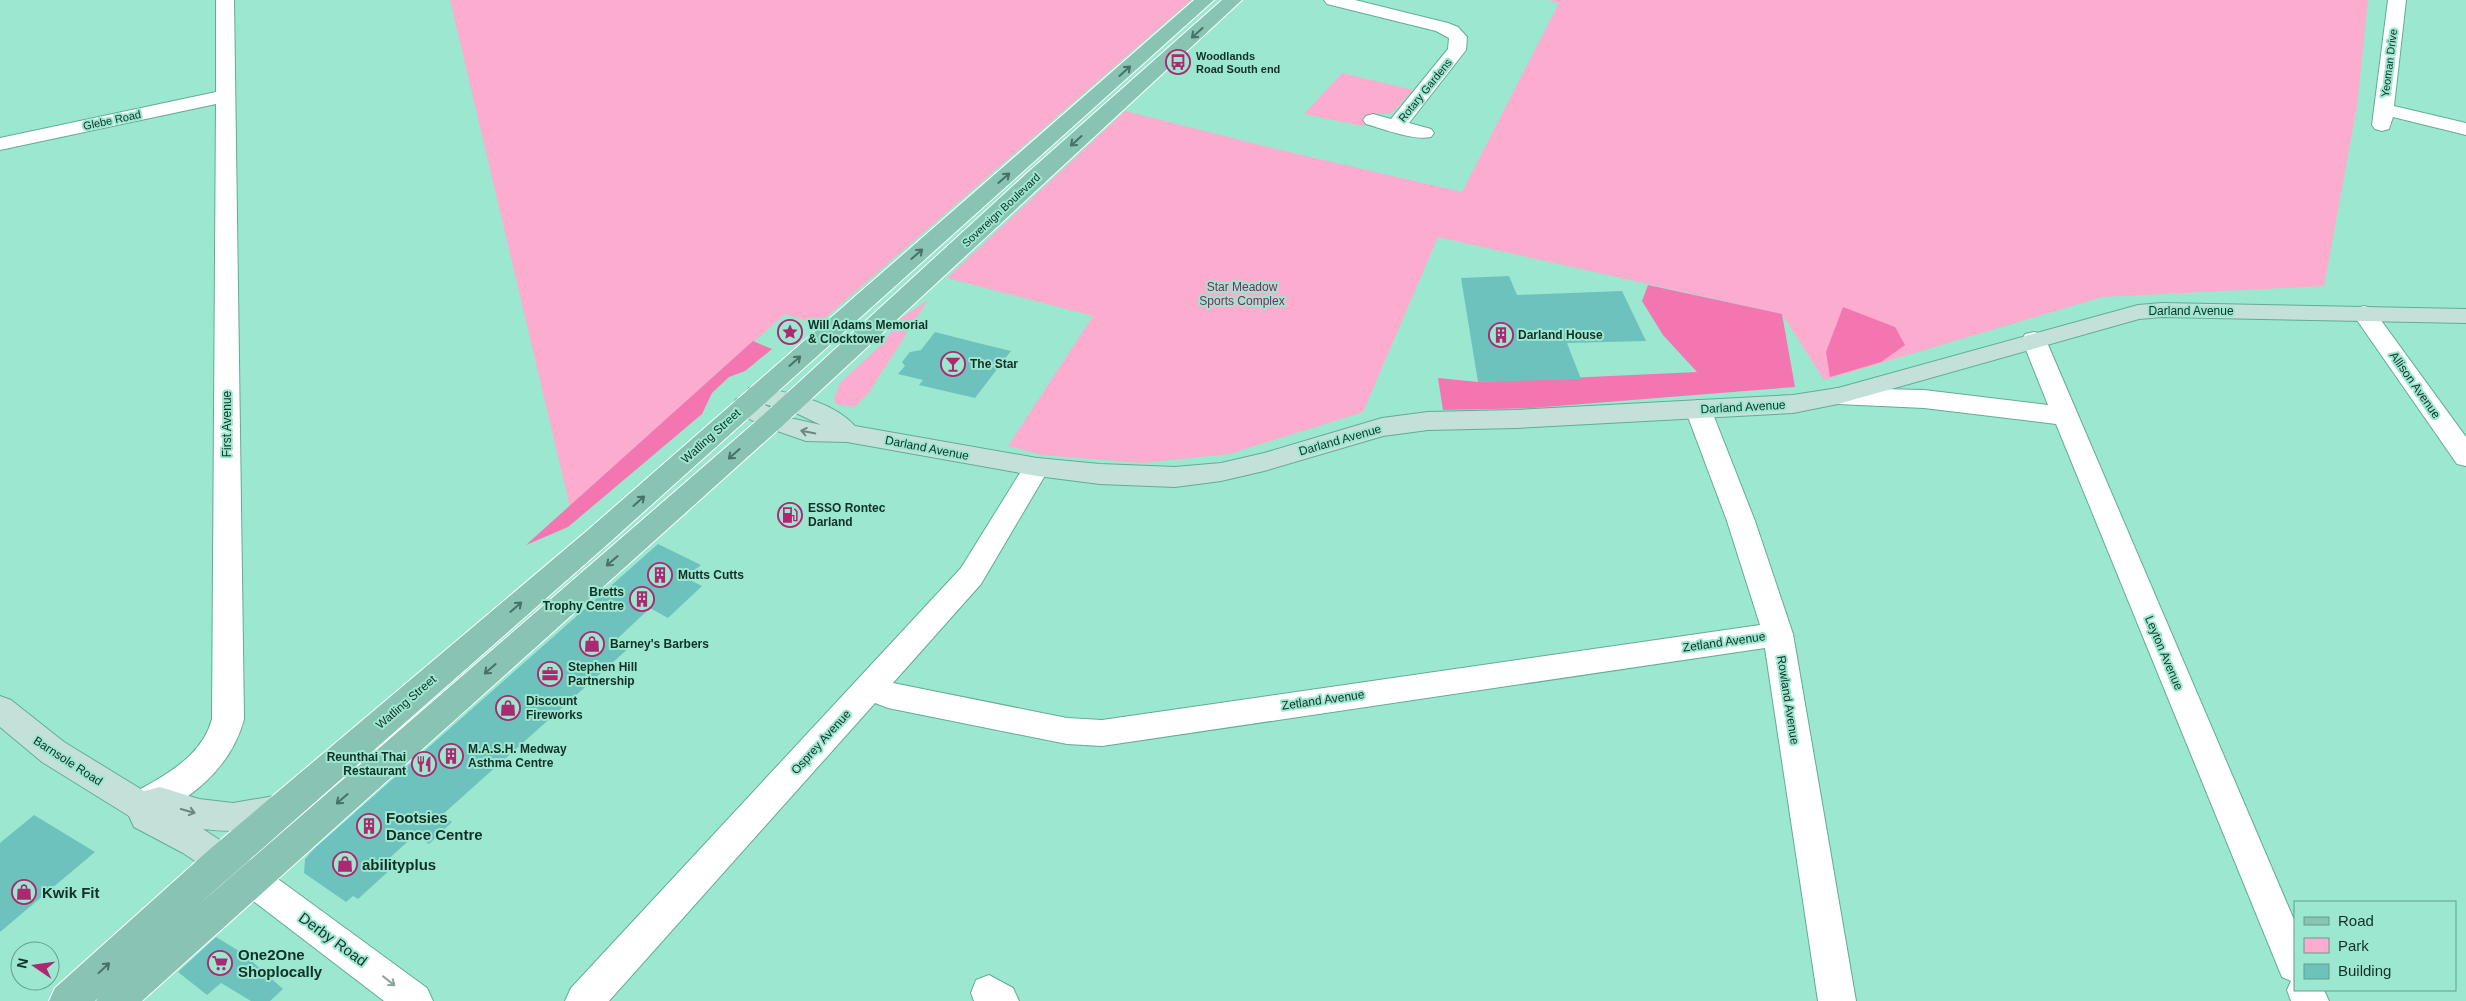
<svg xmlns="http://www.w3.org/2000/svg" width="2466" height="1001" font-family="Arial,sans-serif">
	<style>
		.green { fill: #fcacce }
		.forest { fill: #f376b1 }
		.building { fill: #6ec2be }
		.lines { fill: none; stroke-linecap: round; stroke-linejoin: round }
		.street-casing { stroke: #62ac96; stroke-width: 2 }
		.secondary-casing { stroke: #62ac96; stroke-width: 2 }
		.primary-casing { stroke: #fff; stroke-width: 2 }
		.street { fill: #fff; fill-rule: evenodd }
		.secondary { fill: #c4e1d9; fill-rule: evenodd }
		.primary { fill: #89c3b3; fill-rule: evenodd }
		.oneway { stroke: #477266 }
		.oneway2 { stroke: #6a8880 }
		.oneway3 { stroke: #94a29e }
		.labels { text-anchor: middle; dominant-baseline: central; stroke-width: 4; stroke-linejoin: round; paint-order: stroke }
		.far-poi-label { font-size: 11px; font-weight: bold; fill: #113027; stroke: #9ce7cf; text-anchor: start }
		.far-street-label { font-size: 11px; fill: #113027; stroke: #9ce7cf }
		.park-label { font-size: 12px; fill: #90215e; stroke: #9ce7cf }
		.street-label { font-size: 12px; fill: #113027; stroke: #9ce7cf }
		.poi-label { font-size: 12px; font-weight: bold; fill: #113027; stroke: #9ce7cf; text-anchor: start }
		.near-poi-label { font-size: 15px; font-weight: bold; fill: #113027; stroke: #9ce7cf; text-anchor: start }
		.near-street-label { font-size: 15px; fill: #113027; stroke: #9ce7cf }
	</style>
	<rect width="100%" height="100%" fill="#9ce7cf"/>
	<path class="green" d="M450 0H1191L818 324 785 314 570 507Z
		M1548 0H2368L2357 106 2324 286 2102 297 1824 380 1782 314 1438 237 1363 412 1229 454 1142 463 1043 455 1008 446 1093 316 947 278 1125 111 1280 150 1462 192 1559 3Z
		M1342 73 1413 90 1391 114H1373L1363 126 1304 114Z
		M928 300 869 392 855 407 836 404 834 398 840 383 885 341 900 319Z"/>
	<path class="forest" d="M1648 285 1782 314 1795 387 1532 408 1443 410 1438 378 1478 382 1697 372 1663 335 1642 301Z
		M1843 307 1895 327 1905 345 1881 362 1830 377 1826 352Z
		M753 341 772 349 745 371 729 377 712 393 702 414 568 527 526 545Z"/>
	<path class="building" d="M1509 276 1517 295 1622 291 1646 341 1567 343 1581 379 1478 382 1461 278Z
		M935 332 978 343 1011 351 975 398 919 385 923 380 898 374 905 366 902 362 910 352 921 350Z
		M658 544 701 565 686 578 702 586 668 618 650 608 616 640 630 647 442 815 452 822 429 844 415 835 384 863 392 868 358 899 353 896 346 902 304 873 305 859 315 848Z
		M34 815 95 852 0 932V843Z
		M216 937 244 954 283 989 270 1001H251L221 983 207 995 178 972Z"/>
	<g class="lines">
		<defs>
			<path id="street" d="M216 0H234L244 719C231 769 188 803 141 821L129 816 124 806C130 793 141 789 153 782 179 767 204 749 212 719L216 104 0 150V138L216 92Z
				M1324 0H1355L1448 23 1458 27 1467 37 1466 50 1409 123 1431 129 1434 133 1431 137C1415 141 1383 129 1366 124L1363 120 1366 116 1373 114 1391 119 1448 49 1449 38 1436 31 1327 4Z
				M2388 0H2406L2394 106 2466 123V135L2393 117 2389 129 2382 131 2375 129 2372 125Z
				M2364 306 2372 308 2466 437V466L2457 464 2352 313 2356 308Z
				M2034 332 2043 334 2046 340 2295 922V990H2324L2329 1001H2291L2287 990 2291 981 2282 977 2277 965 2056 424 1924 408 1838 404 1829 402 1825 396 1829 390 1838 388 1924 390 2048 405 2022 340 2025 334Z
				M1698 400 1707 403 1711 409 1755 521 1793 634 1856 1001H1818L1765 648 1102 746 1067 744 888 708 875 703 609 1001H565L571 988 961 568 1028 460 1037 458 1046 460 1050 467 981 584 893 683 1067 718 1102 720 1760 625 1727 521 1685 409 1689 403Z
				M251 863 263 868 427 988 433 1001H384L239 890 234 879 239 868Z
				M989 975 1013 988 1019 1001H974L971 993 976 980Z"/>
			<path id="secondary" d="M2162 303 2466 309V323L2162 317 2139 319 1838 404 1793 413 1516 428 1428 430 1383 436 1264 471 1221 481 1175 487 1100 484 1037 476 847 442 806 441 760 425 736 411 732 405 736 399 747 397 745 394 749 388 758 386C791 394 831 400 855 426L1037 458 1100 464 1175 467 1221 463 1264 453 1382 418 1428 412 1516 410 1793 395 1838 388 2138 305ZM761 403 798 414 821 425 790 418Z
				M0 696 11 700 64 742 144 791 160 787 199 799 233 803 280 795 292 800 297 810 292 820C262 831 234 833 203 829L250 860 255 871 250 882 238 887 226 882 183 853 134 827 129 816 42 762 0 727Z"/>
			<path id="primary" d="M1194 0H1214L609 543 196 907 762 416 1026 174 1222 0H1242L780 428 142 1001H96L98 998 95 1001H49L55 988 210 849 589 529Z"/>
		</defs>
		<use href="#street" class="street-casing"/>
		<use href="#secondary" class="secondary-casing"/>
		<use href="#primary" class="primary-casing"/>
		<use href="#street" class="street"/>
		<use href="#secondary" class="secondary"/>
		<use href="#primary" class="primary"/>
	</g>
	<defs><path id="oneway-shaft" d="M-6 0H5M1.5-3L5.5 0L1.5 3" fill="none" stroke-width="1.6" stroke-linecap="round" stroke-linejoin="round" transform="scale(1.25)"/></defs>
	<g class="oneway">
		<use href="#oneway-shaft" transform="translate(1197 33) rotate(138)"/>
		<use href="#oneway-shaft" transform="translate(1125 71) rotate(-42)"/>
		<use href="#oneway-shaft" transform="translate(1076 141) rotate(138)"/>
		<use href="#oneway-shaft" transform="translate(1004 178) rotate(-41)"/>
		<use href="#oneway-shaft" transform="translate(917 254) rotate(-41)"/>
		<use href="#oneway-shaft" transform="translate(795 361) rotate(-41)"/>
		<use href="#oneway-shaft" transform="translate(734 454) rotate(139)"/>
		<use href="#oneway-shaft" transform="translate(639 501) rotate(-42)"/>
		<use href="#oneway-shaft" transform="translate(612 561) rotate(139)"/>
		<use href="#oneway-shaft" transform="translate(516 607) rotate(-41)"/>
		<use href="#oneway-shaft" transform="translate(490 669) rotate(139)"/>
		<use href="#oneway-shaft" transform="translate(342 799) rotate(139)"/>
		<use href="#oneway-shaft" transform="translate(104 968) rotate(-43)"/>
	</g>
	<g class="oneway2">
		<use href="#oneway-shaft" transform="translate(808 432) rotate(-169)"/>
		<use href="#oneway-shaft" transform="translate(188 811) rotate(16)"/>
	</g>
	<use class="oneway3" href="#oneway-shaft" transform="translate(389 981) rotate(38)"/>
	<defs>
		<symbol id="bus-ring" viewBox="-11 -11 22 22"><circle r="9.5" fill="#9ce7cf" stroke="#ad2871" stroke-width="1.5"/><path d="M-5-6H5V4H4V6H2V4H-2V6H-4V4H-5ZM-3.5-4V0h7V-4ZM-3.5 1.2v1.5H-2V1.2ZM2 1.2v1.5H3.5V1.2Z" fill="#ad2871"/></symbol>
		<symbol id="sight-ring" viewBox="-11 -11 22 22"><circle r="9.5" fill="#9ce7cf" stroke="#ad2871" stroke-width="1.5"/><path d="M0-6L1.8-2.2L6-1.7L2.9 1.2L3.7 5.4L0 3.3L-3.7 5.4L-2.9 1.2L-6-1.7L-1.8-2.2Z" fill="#ad2871"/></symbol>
		<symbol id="building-ring" viewBox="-11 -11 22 22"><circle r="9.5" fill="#9ce7cf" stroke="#ad2871" stroke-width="1.5"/><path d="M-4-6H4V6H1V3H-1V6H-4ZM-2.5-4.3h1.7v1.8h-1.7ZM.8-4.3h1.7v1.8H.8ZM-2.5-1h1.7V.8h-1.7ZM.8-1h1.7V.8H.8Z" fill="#ad2871"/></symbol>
		<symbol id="bar-ring" viewBox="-11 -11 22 22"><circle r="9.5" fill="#9ce7cf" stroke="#ad2871" stroke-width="1.5"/><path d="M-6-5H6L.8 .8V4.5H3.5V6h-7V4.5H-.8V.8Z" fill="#ad2871"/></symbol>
		<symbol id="fuel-ring" viewBox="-11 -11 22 22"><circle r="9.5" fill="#9ce7cf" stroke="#ad2871" stroke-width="1.5"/><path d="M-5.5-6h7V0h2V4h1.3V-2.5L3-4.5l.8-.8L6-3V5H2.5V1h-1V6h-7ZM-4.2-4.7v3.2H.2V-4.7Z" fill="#ad2871"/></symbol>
		<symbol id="shop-ring" viewBox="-11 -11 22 22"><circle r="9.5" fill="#9ce7cf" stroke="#ad2871" stroke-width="1.5"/><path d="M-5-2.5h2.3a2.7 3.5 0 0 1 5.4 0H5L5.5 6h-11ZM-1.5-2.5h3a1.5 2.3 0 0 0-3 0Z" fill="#ad2871"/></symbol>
		<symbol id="office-ring" viewBox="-11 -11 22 22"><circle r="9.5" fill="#9ce7cf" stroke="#ad2871" stroke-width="1.5"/><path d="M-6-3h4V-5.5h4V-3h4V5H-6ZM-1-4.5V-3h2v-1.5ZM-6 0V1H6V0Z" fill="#ad2871"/></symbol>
		<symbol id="restaurant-ring" viewBox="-11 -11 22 22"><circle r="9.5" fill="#9ce7cf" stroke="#ad2871" stroke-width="1.5"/><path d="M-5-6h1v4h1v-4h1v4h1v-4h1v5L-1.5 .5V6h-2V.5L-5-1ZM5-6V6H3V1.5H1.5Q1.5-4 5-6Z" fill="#ad2871"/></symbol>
		<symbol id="supermarket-ring" viewBox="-11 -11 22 22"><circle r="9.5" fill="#9ce7cf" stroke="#ad2871" stroke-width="1.5"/><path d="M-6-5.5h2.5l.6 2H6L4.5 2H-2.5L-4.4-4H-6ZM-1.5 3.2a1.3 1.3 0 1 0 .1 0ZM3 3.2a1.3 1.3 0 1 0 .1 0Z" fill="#ad2871"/></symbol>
	</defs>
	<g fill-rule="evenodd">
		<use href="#bus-ring" x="1164" y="48" width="28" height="28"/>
		<use href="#sight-ring" x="776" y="318" width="28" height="28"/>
		<use href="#building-ring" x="1487" y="321" width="28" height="28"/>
		<use href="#bar-ring" x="939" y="350" width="28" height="28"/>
		<use href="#fuel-ring" x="776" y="501" width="28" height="28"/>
		<use href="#building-ring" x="646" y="561" width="28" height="28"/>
		<use href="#building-ring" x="628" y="585" width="28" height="28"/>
		<use href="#shop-ring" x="578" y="630" width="28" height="28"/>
		<use href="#office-ring" x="536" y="660" width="28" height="28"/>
		<use href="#shop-ring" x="494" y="694" width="28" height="28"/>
		<use href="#building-ring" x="437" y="742" width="28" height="28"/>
		<use href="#restaurant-ring" x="410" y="750" width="28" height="28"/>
		<use href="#building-ring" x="355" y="812" width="28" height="28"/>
		<use href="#shop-ring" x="331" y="850" width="28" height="28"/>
		<use href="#shop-ring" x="10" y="878" width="28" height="28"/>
		<use href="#supermarket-ring" x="206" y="949" width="28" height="28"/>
	</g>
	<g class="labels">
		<g class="far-poi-label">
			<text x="1196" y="56">Woodlands<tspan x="1196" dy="13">Road South end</tspan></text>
		</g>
		<g class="far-street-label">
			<text transform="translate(2389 63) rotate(-83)">Yeoman Drive</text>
			<text transform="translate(1425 90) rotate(-51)">Rotary Gardens</text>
			<text transform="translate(112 120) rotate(-12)">Glebe Road</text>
			<text transform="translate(1001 210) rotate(-43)">Sovereign Boulevard</text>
		</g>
		<g class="park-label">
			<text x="1242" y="287">Star Meadow<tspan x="1242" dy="14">Sports Complex</tspan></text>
		</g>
		<g class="street-label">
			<text x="2191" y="311">Darland Avenue</text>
			<text transform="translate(2415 385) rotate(55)">Allison Avenue</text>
			<text transform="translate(1743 407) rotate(-3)">Darland Avenue</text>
			<text transform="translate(227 424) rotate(-90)">First Avenue</text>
			<text transform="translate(711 436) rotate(-42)">Watling Street</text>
			<text transform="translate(1340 440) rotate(-16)">Darland Avenue</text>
			<text transform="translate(927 448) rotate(11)">Darland Avenue</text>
			<text transform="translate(1724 642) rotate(-8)">Zetland Avenue</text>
			<text transform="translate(2164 653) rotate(67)">Leyton Avenue</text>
			<text transform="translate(1323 700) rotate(-8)">Zetland Avenue</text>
			<text transform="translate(1788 700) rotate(81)">Rowland Avenue</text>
			<text transform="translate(406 702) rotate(-41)">Watling Street</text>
			<text transform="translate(821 742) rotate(-48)">Osprey Avenue</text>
			<text transform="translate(68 761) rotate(33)">Barnsole Road</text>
		</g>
		<g class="poi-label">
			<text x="808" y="325">Will Adams Memorial<tspan x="808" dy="14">&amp; Clocktower</tspan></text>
			<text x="1518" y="335">Darland House</text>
			<text x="970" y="364">The Star</text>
			<text x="808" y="508">ESSO Rontec<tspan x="808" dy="14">Darland</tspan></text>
			<text x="678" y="575">Mutts Cutts</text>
			<text x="624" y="592" text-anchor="end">Bretts<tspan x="624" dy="14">Trophy Centre</tspan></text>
			<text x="610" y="644">Barney's Barbers</text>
			<text x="568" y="667">Stephen Hill<tspan x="568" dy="14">Partnership</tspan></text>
			<text x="526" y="701">Discount<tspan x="526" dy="14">Fireworks</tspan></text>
			<text x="468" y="749">M.A.S.H. Medway<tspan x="468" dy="14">Asthma Centre</tspan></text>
			<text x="406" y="757" text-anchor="end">Reunthai Thai<tspan x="406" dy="14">Restaurant</tspan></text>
		</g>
		<g class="near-poi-label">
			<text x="386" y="817">Footsies<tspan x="386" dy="17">Dance Centre</tspan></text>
			<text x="362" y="864">abilityplus</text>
			<text x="42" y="892">Kwik Fit</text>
			<text x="238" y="954">One2One<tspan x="238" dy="17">Shoplocally</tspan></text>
		</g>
		<g class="near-street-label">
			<text transform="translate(333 939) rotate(36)">Derby Road</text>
		</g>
	</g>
	<rect x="2294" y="901" width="162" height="90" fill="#9ce7cf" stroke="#649e8c"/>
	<rect x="2304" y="917" width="25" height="8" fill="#89c3b3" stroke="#649e8c"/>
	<text x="2338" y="926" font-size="15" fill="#113027">Road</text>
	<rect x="2304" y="938" width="25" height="15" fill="#fcacce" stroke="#649e8c"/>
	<text x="2338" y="951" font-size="15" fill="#113027">Park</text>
	<rect x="2304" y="964" width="25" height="15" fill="#6ec2be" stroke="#649e8c"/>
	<text x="2338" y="976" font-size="15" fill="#113027">Building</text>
	<g transform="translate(35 966) rotate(283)"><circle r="24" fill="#9ce7cf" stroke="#649e8c"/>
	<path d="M0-4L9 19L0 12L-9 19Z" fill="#ad2871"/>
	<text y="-8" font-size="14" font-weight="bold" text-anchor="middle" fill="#113027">N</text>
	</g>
</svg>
